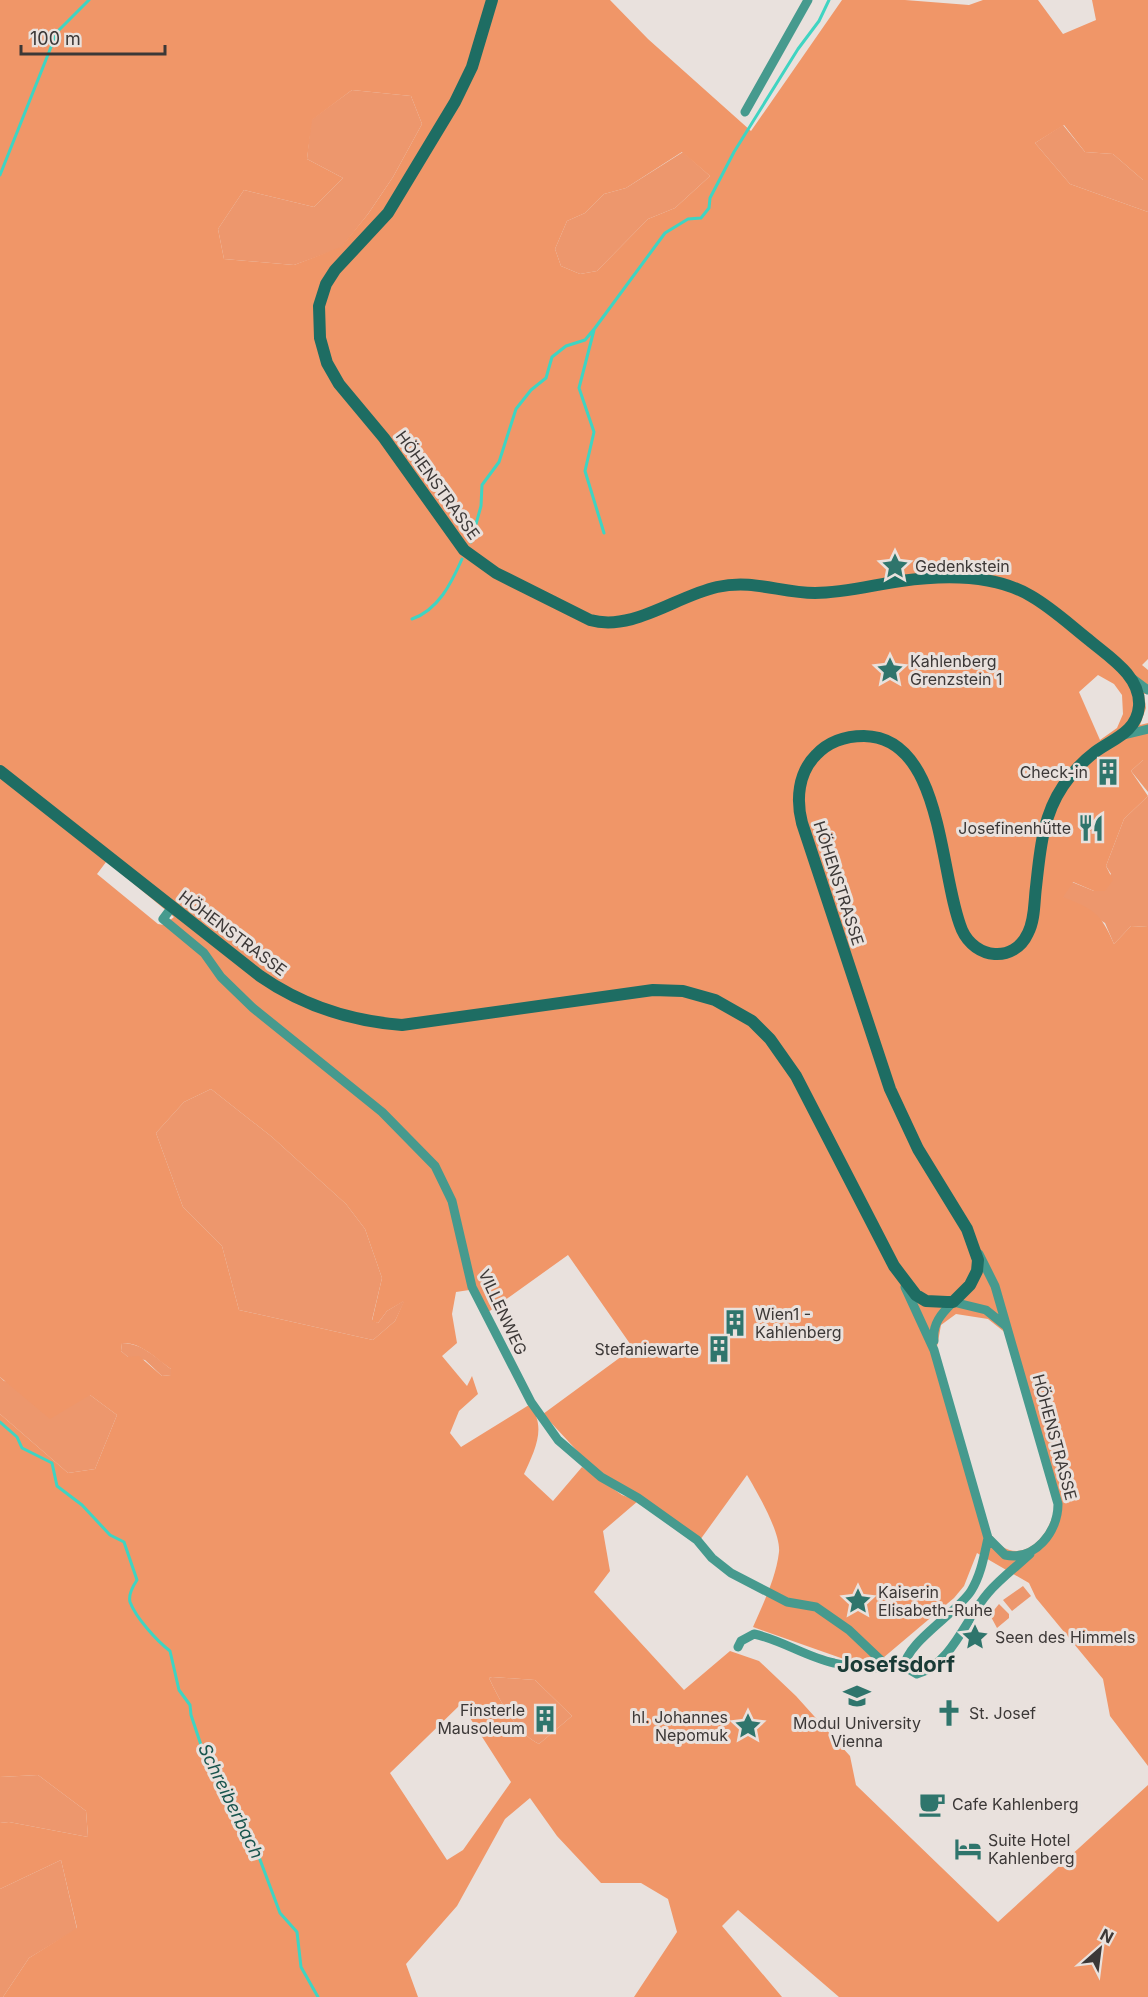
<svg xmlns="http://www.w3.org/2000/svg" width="1148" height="1997" font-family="Inter,sans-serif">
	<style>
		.green { fill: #ed976d }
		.forest { fill: #f09668; fill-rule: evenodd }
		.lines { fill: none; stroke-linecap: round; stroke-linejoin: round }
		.stream { stroke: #3fd4c2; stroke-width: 3 }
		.street { stroke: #469a8e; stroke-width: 9 }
		.secondary { stroke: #1e6d63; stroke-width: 12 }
		.labels { text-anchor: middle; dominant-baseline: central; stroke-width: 6; stroke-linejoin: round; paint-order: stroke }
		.street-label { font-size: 16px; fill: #3c3837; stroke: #e9e1dd }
		.poi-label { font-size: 16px; fill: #3c3837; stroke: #e9e1dd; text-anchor: start }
		.water-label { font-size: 18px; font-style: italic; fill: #19554e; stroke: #e9e1dd }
		.district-label { font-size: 22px; font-weight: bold; fill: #1a3b36; stroke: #e9e1dd }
	</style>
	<rect width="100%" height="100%" fill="#e9e1dd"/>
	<path class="green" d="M352 90 411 96 422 124 393 177 368 214 341 248 294 265 224 259 218 229 244 190 314 207 343 178 307 159 311 120Z
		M1063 125 1085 152 1113 154 1143 180H1148V212L1070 184 1035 143Z
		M683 152 710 176 675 208 648 219 597 271 580 274 561 266 555 249 567 221 585 213 604 194 626 188Z
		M1143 760H1148V792L1131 771Z
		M1148 796V927L1131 926 1114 944 1105 923 1062 897 1072 882 1094 891 1111 874 1106 866 1124 819Z
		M211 1089 272 1137 346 1204 365 1229 382 1278 372 1320 378 1323 387 1311 405 1300 395 1321 373 1340 239 1310 222 1246 183 1207 156 1133 184 1102Z
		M122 1343C142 1343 156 1358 171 1369V1375L162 1376 145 1360 128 1357 121 1351Z
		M0 1377 4 1381 90 1395 117 1415 95 1469 68 1473 0 1414Z
		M1023 1586 1031 1596 1012 1611 1003 1600Z
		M999 1604 1009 1614V1618L997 1628 990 1615Z
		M492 1677 535 1680 572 1716 539 1744C516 1732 500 1701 489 1678Z
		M38 1775 86 1811 88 1837 9 1822 0 1823V1777Z
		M61 1860 77 1929 29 1958 3 1997H0V1889Z"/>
	<path class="forest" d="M0 0H610L648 39 751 131 842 0H905L969 5 983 0H1038L1063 34 1096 20 1092 0H1148V180H1143L1113 154 1085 152 1064 125 1035 143 1070 184 1148 212V659L1142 665 1148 670V694H1144L1146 708 1140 725 1148 723V760H1143L1131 771 1148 796 1124 819 1106 866 1113 880 1105 891H1094L1073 882 1063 897C1093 909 1101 913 1114 944L1131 926 1148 927V1766L1110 1716 1103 1679 1036 1598 1029 1583 977 1553 964 1586 954 1598 883 1658 858 1664 753 1627C763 1604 776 1578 779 1552 781 1533 757 1492 747 1475L700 1540 593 1468 543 1414 633 1348 568 1255 487 1313 476 1289 456 1292 452 1314 457 1343 442 1356 467 1386 472 1376 478 1394 459 1411 450 1433 461 1447 529 1405C548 1426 534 1452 524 1474L553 1501 582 1467 622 1495 638 1501 603 1531 610 1571 594 1592 684 1690 730 1651 759 1661 796 1696 850 1756 856 1785 998 1922 1148 1785V1997H839L738 1910 722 1926 782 1997H634L677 1932 668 1899 641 1883H601L557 1836 530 1798 505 1819 457 1906 406 1964 418 1997H3L29 1958 77 1928 61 1860 0 1889V1823L9 1822 88 1837 86 1811 38 1775 0 1777V1414L68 1473 95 1469 117 1415 90 1395 50 1419 0 1377ZM352 90 411 96 422 124 393 177 368 214 341 247 294 265 224 259 218 229 244 190 314 207 343 178 307 159 312 120ZM682 152 710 176 675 208 648 219 597 271 580 274 561 266 555 249 567 221 585 213 604 194 626 188ZM1098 675 1114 684 1122 695 1123 714 1117 728 1100 740 1079 692ZM106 862V861L174 917 164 925 158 924 97 874ZM211 1089 272 1137 346 1204 365 1229 382 1278 372 1321 378 1323 387 1311 404 1301 395 1321 373 1340 239 1310 222 1246 183 1207 156 1133 184 1102ZM956 1314 988 1319 1007 1334 1055 1499C1056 1537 1013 1577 988 1529L937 1347 941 1325ZM122 1343C141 1342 155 1358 171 1369V1375L162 1376 139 1356 128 1357 121 1351ZM492 1677 535 1680 572 1716 539 1744C516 1732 500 1701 489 1678ZM461 1704 511 1782 463 1850 447 1860 390 1773Z"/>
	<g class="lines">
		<path class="stream" d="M0 175 57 32 89 0
			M594 330 579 388 594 432 585 471 604 533
			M471 542 481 506 482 485 499 462 516 409 531 390 546 378 552 357 566 346 585 340 595 328 665 233 688 219 701 218 709 208 710 198 734 152 798 49 819 21 829 0
			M412 619C438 610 451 584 462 559
			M0 1422 17 1437 22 1448 52 1463 57 1486 82 1505 110 1535 124 1542 137 1580C133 1586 128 1594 130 1602 136 1618 157 1641 170 1651L179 1690 190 1705 191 1715 205 1757 217 1773 220 1785 231 1800 236 1820 253 1841 280 1913 297 1932 301 1967 318 1997"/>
		<path class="street" d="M745 112 808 0
			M1133 679 1148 690
			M1124 735 1148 729
			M172 907 163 919 204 953 221 977 253 1008 382 1112 435 1166 452 1201 472 1287 531 1402 558 1440 601 1477 638 1498 697 1540 712 1558 731 1573 787 1602 816 1607 849 1630 889 1668
			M905 1287 934 1350 988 1538 1005 1555C1035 1561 1058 1532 1058 1504L995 1286 979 1254
			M934 1341C932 1324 941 1314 953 1302L986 1310 1006 1326
			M738 1647 741 1641 754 1634C782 1640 806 1657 834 1663 858 1669 881 1669 905 1667
			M905 1667 917 1674C952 1664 966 1618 988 1593 1000 1579 1016 1567 1030 1554
			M905 1667C903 1645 958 1612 971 1591 981 1575 984 1556 988 1538"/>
		<path class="secondary" d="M0 771 260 976C303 1006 350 1021 402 1025L653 990 683 991 715 1000 752 1021 770 1039 796 1076 894 1266 916 1295 926 1301 947 1302H953L970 1285 977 1271 978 1260 967 1229 918 1149 890 1089 802 823C796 800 798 773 816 755 829 741 846 736 864 736 944 737 939 876 962 930 975 959 1014 964 1028 933 1035 920 1034 902 1036 887 1040 852 1042 817 1063 786 1072 773 1083 761 1095 752 1113 739 1137 732 1139 706 1141 676 1109 657 1089 640 1070 625 1052 608 1031 596 994 574 943 575 901 581 873 585 844 593 815 593 780 593 754 579 717 587 676 596 633 632 590 620L496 573 464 550 384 438 339 384 327 363 320 338 319 306 326 284 335 270 388 213 455 102 472 67 492 0"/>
	</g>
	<defs>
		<symbol id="sight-bare" viewBox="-9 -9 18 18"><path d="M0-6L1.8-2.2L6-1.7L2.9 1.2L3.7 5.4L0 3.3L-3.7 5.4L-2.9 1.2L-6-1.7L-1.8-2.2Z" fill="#2f756c" stroke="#e9e1dd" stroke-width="2.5" paint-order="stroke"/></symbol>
		<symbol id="building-bare" viewBox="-9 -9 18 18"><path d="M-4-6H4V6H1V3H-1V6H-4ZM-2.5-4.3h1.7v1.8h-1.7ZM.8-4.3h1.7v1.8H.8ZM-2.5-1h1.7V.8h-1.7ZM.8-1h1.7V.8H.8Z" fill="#2f756c" stroke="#e9e1dd" stroke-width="2.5" paint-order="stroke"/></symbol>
		<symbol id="restaurant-bare" viewBox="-9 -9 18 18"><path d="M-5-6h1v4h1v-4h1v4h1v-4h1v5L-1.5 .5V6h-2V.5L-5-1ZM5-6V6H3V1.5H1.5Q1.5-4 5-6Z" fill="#2f756c" stroke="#e9e1dd" stroke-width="2.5" paint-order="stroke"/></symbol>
		<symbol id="university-bare" viewBox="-9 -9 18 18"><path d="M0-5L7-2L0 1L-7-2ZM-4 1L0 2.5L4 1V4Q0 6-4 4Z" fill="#2f756c" stroke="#e9e1dd" stroke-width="2.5" paint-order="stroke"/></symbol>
		<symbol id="church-bare" viewBox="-9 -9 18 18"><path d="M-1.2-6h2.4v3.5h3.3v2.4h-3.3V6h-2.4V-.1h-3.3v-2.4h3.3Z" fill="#2f756c" stroke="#e9e1dd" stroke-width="2.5" paint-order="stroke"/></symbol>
		<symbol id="cafe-bare" viewBox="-9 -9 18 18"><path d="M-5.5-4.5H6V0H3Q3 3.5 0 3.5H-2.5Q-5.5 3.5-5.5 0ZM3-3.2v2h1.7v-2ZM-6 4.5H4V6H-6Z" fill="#2f756c" stroke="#e9e1dd" stroke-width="2.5" paint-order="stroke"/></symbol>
		<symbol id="hotel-bare" viewBox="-9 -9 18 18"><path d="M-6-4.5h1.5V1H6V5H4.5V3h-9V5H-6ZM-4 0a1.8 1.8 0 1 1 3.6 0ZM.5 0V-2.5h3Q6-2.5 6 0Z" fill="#2f756c" stroke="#e9e1dd" stroke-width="2.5" paint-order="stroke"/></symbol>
	</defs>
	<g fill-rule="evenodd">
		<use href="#sight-bare" x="876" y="547" width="38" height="38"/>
		<use href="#sight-bare" x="871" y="651" width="38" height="38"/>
		<use href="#building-bare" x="1089" y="753" width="38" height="38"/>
		<use href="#restaurant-bare" x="1072" y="809" width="38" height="38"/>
		<use href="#building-bare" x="716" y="1304" width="38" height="38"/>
		<use href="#building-bare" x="700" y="1330" width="38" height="38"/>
		<use href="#sight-bare" x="839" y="1582" width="38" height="38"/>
		<use href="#sight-bare" x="956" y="1618" width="38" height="38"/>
		<use href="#university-bare" x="838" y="1677" width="38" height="38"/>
		<use href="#church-bare" x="930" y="1694" width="38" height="38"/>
		<use href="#building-bare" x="526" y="1700" width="38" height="38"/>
		<use href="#sight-bare" x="729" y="1707" width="38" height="38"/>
		<use href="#cafe-bare" x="913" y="1785" width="38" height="38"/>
		<use href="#hotel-bare" x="949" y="1830" width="38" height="38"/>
	</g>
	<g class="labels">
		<g class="street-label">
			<text transform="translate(438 485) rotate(54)">HÖHENSTRASSE</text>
			<text transform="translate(839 883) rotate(72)">HÖHENSTRASSE</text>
			<text transform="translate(233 933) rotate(37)">HÖHENSTRASSE</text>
			<text transform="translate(503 1312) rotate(65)">VILLENWEG</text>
			<text transform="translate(1055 1437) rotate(75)">HÖHENSTRASSE</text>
		</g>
		<g class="poi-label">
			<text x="915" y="566">Gedenkstein</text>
			<text x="910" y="661">Kahlenberg<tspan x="910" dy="18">Grenzstein 1</tspan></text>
			<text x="1088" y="772" text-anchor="end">Check-in</text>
			<text x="1071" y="828" text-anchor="end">Josefinenhütte</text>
			<text x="755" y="1314">Wien1 -<tspan x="755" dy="18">Kahlenberg</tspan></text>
			<text x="699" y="1349" text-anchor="end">Stefaniewarte</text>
			<text x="878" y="1592">Kaiserin<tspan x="878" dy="18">Elisabeth-Ruhe</tspan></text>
			<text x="995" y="1637">Seen des Himmels</text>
			<text x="525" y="1710" text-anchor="end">Finsterle<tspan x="525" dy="18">Mausoleum</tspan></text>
			<text x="969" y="1713">St. Josef</text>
			<text x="728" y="1717" text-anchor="end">hl. Johannes<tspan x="728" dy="18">Nepomuk</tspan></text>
			<text x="857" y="1723" text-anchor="middle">Modul University<tspan x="857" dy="18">Vienna</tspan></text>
			<text x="952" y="1804">Cafe Kahlenberg</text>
			<text x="988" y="1840">Suite Hotel<tspan x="988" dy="18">Kahlenberg</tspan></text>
		</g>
		<g class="water-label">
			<text transform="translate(231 1801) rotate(64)">Schreiberbach</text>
		</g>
		<g class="district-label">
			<text x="896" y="1664">Josefsdorf</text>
		</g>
	</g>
	<g transform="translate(1100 1949) rotate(28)" stroke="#e9e1dd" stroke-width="4.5" paint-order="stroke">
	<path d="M0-4.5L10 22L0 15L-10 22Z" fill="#3c3837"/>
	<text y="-9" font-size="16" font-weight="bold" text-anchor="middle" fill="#3c3837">N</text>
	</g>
	<path d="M21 45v9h144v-9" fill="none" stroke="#3c3837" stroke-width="3"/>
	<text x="30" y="45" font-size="18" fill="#3c3837" stroke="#e9e1dd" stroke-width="4.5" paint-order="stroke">100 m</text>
</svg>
